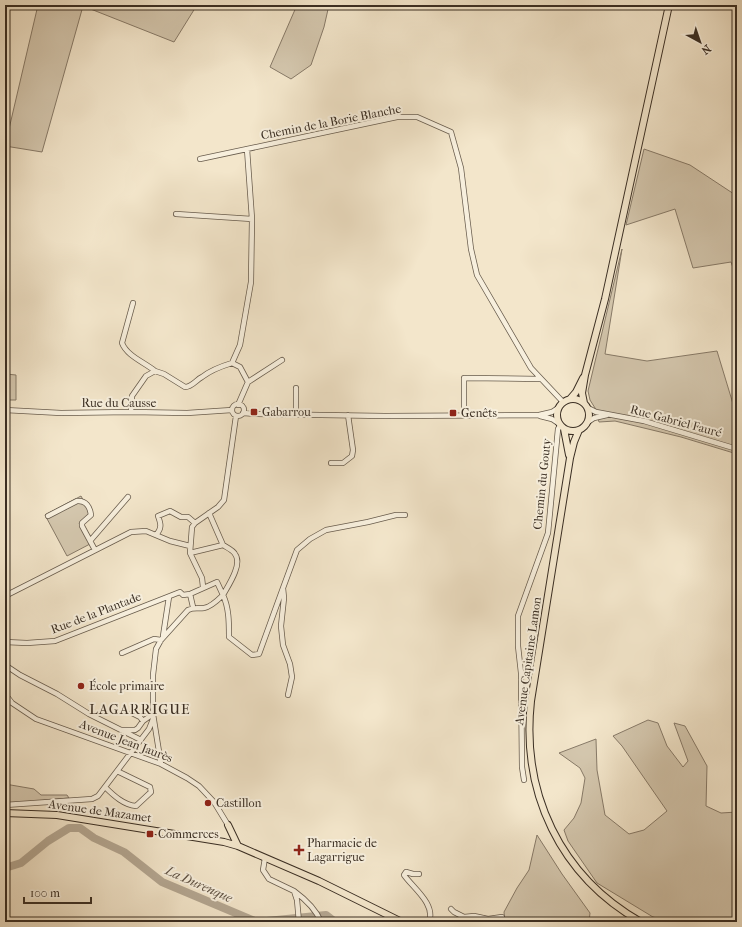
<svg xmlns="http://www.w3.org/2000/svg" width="742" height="927" font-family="'IM FELL French Canon',serif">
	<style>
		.green { fill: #d4c7ae; stroke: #877a68 }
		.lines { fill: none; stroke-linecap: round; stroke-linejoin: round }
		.river { stroke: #b4a792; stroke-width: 8 }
		.minor-casing { stroke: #685c4d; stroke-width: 6 }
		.major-casing { stroke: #3a2e23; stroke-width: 8 }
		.minor { stroke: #f7efdd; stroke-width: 4.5 }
		.major { stroke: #f3e6cb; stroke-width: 6 }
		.poi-dot { fill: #8f2418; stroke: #f7efdd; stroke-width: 1.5 }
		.labels { text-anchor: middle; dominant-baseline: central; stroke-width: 4; stroke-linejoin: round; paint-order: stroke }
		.street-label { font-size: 12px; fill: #3a2e23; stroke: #f7efdd }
		.poi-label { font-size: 12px; fill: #3a2e23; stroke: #f7efdd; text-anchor: start }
		.water-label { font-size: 13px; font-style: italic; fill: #5f5244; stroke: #f7efdd }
		.quarter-label { font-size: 14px; letter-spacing: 1px; fill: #3a2e23; stroke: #f7efdd }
	</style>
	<rect width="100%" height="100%" fill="#f3e6cb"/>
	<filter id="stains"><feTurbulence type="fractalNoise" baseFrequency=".005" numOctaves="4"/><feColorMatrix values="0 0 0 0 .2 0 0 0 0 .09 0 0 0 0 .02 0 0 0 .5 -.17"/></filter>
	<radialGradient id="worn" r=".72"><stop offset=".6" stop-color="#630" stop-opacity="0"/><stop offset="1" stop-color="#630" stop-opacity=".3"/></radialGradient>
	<path class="green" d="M38 5H197L174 42 83 6 42 152 5 146Z
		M297 5H329L324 27 311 65 291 79 270 67Z
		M644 149 690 165 737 196V279L731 262 693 268 675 209 626 225Z
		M622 249 605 354 647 361 717 351 737 417V454L681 437 615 421 599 422 595 408 590 400 588 391Z
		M5 369H6V374L16 375V400H5Z
		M81 496 90 513 79 523 90 544 67 556 45 515Z
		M648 720 658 723 667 746 683 767 688 761 674 723 685 726 707 766 706 806 721 813 737 812V922H672L653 917 597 883 568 841 564 830 574 818 581 803 585 778 580 768 559 753 596 739 597 770 605 815 629 834 644 830 667 811 622 746 613 736Z
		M5 784 34 789 41 795H67L69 798 5 804Z
		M537 835 562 874 590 913 589 922H505L504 912 517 888 529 870Z"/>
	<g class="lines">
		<path class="river" d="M5 868 21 863 48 841 69 828H80L94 838 124 852 162 882 257 922 326 915 335 922"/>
		<defs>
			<path id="minor" d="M200 159 397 117H417L451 132 461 168 471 249 477 275 531 368 563 402
				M176 214 252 219
				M133 303 122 343C127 356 144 362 155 371
				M232 363 240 345 251 282 252 219 247 149
				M248 382 282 360
				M296 388V415
				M232 410a6 6 0 1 1 12 0a6 6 0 1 1-12 0Z
				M588 408 596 412 644 421 737 449
				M5 410 61 413 131 412 187 413 232 410
				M131 412 132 396 146 376 155 371 164 374 185 387C192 387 196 380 202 377 211 370 222 366 232 363L240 367 248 382 238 405
				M243 413 257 414 385 416 539 415 552 412 558 408
				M464 416V378L540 379
				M540 416 552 419 558 423
				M588 422 594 418 607 415
				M331 463H343L352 456 353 450 348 415
				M209 513 223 545
				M48 516 77 501C86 500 90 507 91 515L82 523V526L95 550
				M156 535C162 528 161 524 158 516L170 511 181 517H188L195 523
				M90 541 128 497
				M223 545C226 547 233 550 235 554 243 564 228 586 223 595
				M190 553 223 545
				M203 587 202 578 190 553 192 527 195 523 218 507 224 500 236 416
				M190 594 193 607
				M5 596 131 532 146 531 170 541 190 546
				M163 636 169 597
				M5 642 27 643 55 641 180 592 183 595 190 594 217 582 223 595
				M122 653 154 639 161 640
				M5 665 20 675 57 694 89 714 141 740
				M5 694 12 703 36 719 161 764 187 778 199 786 214 802 228 825
				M288 695 292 677 290 664 283 645 281 626 284 598 283 588 297 550 310 539 326 530 368 522 396 515H405
				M133 711 132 713 140 717 143 721
				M122 730H135L138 728 143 721 153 714
				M161 764 153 714V675L156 649 161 640 188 610C194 607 198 609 204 608 211 607 218 600 223 595 229 608 229 622 229 637L252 655 259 654 283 588
				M524 780 522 767 521 673 518 646V616L548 533 558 429 560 426
				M105 787C114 796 124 805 136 806L151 792 150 787 117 771
				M5 805 92 799 98 796 149 729 153 719
				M265 858 263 870 269 879 294 891 297 900 299 922
				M419 874H413L406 872 404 875C413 888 436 904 429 922
				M294 891C305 899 316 909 321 922
				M451 909 454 912 464 917 474 916 488 919 502 917 500 922"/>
			<path id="major" d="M557 415a16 16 0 1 1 32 0a16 16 0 1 1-32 0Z
				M570 399 576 392 583 378
				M584 403 582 393 585 375 605 299 669 5
				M564 429 569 455
				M579 430 574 442 570 458 531 701C521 793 560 876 641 922
				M5 813 57 815 224 842 238 846 319 881 402 922
				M228 825 238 846"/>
		</defs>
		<use href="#minor" class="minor-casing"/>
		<use href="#major" class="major-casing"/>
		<use href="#minor" class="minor"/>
		<use href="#major" class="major"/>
	</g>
	<g class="poi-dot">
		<rect x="250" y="408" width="8" height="8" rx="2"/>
		<rect x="449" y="409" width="8" height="8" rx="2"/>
		<circle cx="81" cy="686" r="4"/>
		<circle cx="208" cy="803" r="4"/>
		<rect x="146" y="830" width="8" height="8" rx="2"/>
		<path d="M297 844h4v4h4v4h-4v4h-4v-4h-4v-4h4z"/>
	</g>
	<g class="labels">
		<g class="street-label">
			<text transform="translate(331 122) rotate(-11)">Chemin de la Borie Blanche</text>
			<text x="119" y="403">Rue du Causse</text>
			<text transform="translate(676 421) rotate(15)">Rue Gabriel Fauré</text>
			<text transform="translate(542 484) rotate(-84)">Chemin du Gouty</text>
			<text transform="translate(96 613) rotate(-21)">Rue de la Plantade</text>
			<text transform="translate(528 661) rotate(-82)">Avenue Capitaine Lamon</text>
			<text transform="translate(126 741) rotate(21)">Avenue Jean Jaurès</text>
			<text transform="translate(100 811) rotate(8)">Avenue de Mazamet</text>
		</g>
		<g class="poi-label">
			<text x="262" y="412">Gabarrou</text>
			<text x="461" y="413">Genêts</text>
			<text x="89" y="686">École primaire</text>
			<text x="216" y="803">Castillon</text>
			<text x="158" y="834">Commerces</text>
			<text x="307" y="843">Pharmacie de<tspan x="307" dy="14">Lagarrigue</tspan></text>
		</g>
		<g class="water-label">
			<text transform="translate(199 884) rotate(24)">La Durenque</text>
		</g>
		<g class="quarter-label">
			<text x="140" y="709">LAGARRIGUE</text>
		</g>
	</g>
	<rect width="742" height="927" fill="none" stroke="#f3e6cb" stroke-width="20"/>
	<rect x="6" y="6" width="730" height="915" fill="none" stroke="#3a2e23" stroke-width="2"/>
	<rect x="10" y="10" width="722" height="907" fill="none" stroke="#3a2e23"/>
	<g transform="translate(700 42) rotate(140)" stroke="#f7efdd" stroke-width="3" paint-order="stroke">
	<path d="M0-3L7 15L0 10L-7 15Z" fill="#3a2e23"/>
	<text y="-6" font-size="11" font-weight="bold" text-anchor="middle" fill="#3a2e23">N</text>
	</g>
	<path d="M24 897v6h67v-6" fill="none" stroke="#3a2e23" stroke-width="2"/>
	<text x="30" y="897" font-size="12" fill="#3a2e23" stroke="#f7efdd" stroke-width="3" paint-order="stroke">100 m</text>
	<rect width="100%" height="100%" filter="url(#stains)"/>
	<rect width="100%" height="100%" fill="url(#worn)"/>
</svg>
